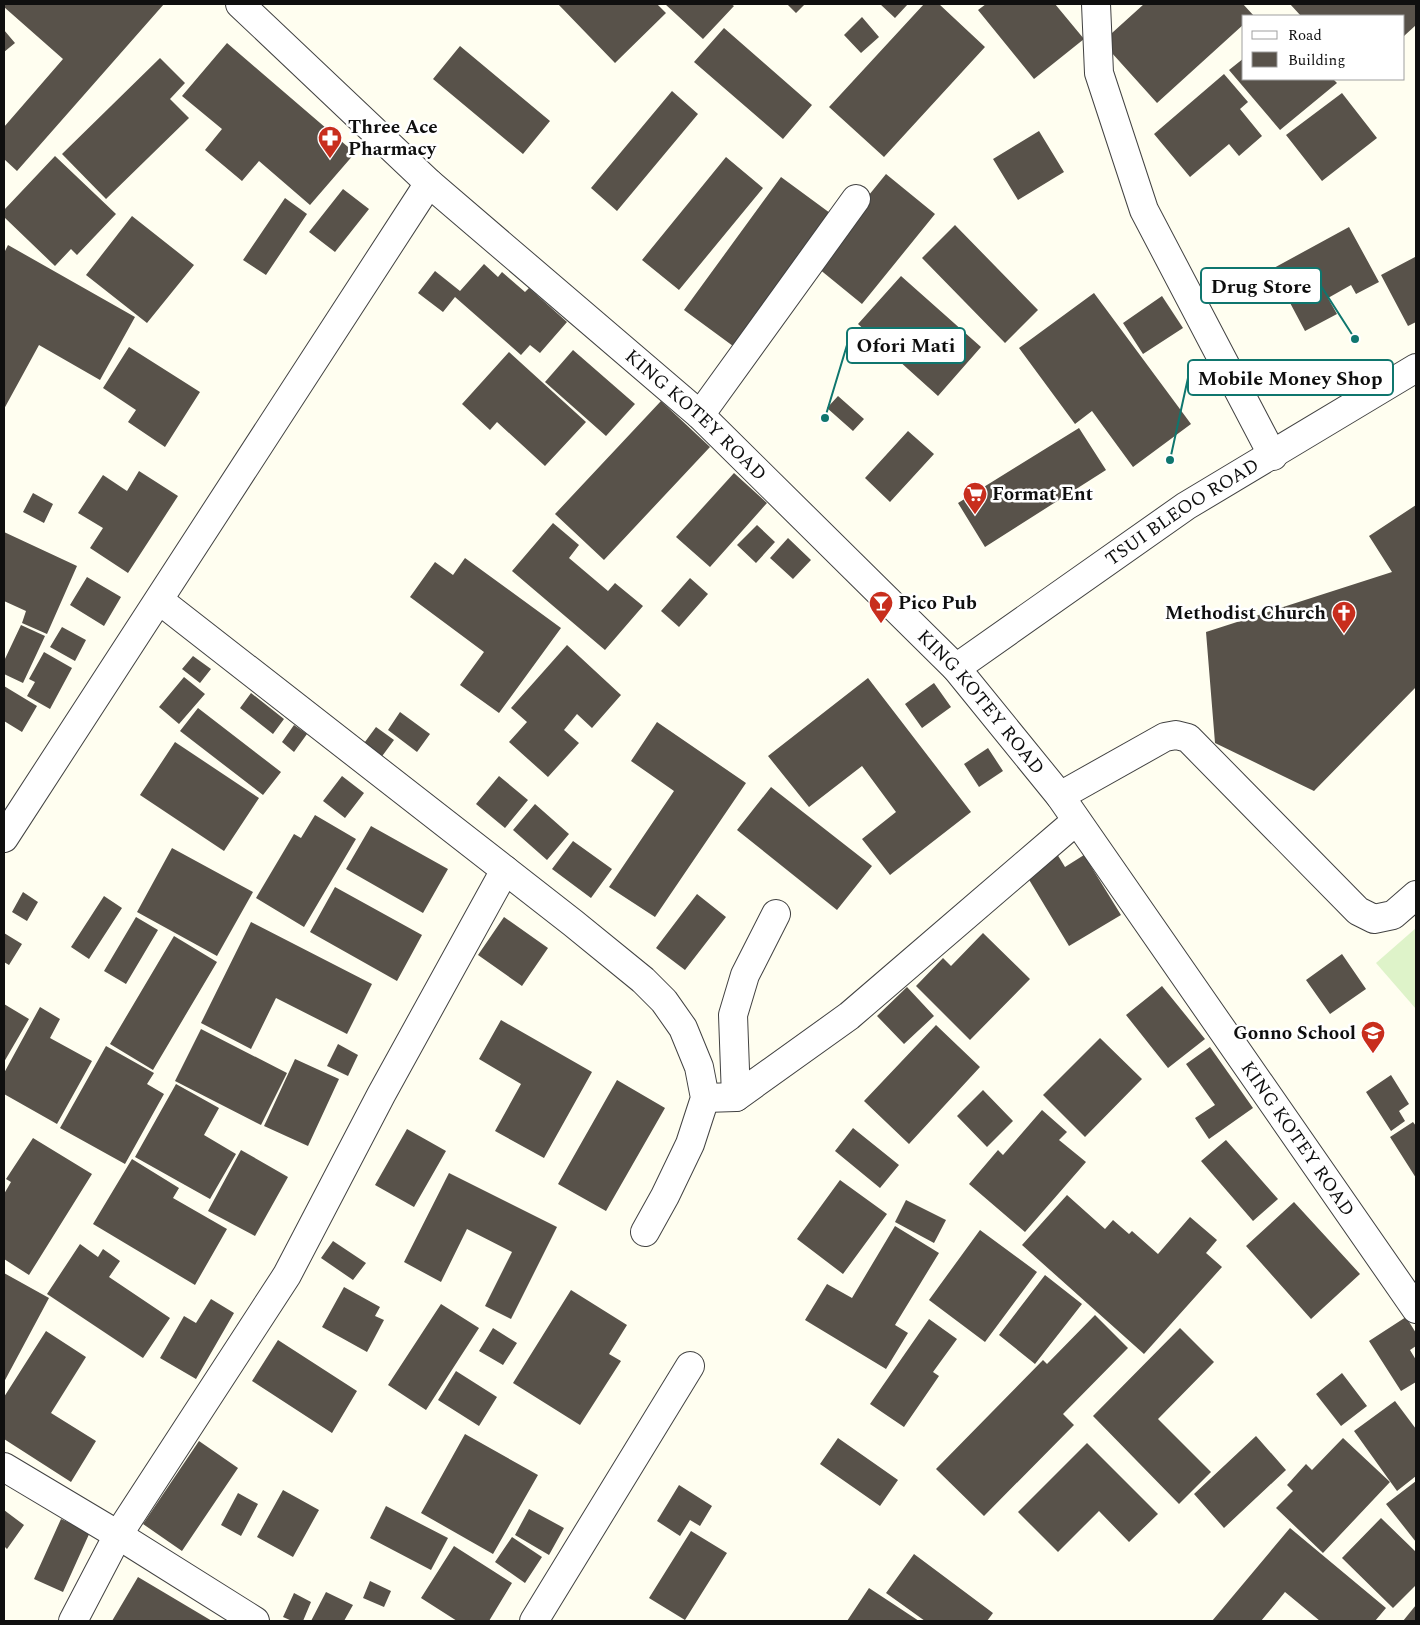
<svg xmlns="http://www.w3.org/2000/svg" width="1420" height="1625" font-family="Spectral,serif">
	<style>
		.pitch { fill: #def3c9 }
		.building { fill: #58524a }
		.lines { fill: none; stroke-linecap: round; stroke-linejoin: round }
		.minor-casing { stroke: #424242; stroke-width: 30 }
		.minor { stroke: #fff; stroke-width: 28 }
		.labels { text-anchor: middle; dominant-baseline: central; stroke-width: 5; stroke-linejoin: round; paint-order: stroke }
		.poi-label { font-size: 19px; font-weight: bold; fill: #0f0f0f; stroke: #fff; text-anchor: start }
		.street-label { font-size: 19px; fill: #0f0f0f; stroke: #fff }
		.leader { fill: none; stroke: #0f766e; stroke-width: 2 }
		.callout-dot { fill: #0f766e; stroke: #fff; stroke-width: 2 }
		.callout { fill: #fff; stroke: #0f766e; stroke-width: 2 }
		.callout-label { font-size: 20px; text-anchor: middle; font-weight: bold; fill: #0f0f0f }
	</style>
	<rect width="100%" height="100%" fill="#fffef0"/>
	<path class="pitch" d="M1416 928V1009L1376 963Z"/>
	<path class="building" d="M4 4H164L17 171 4 159V127L63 59 4 7Z
		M558 4H657L666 13 615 63Z
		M665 4H731L734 6 703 39Z
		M787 4H805L796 13Z
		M880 4H908L895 18Z
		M924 4H939L985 47 884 157 829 107Z
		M986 4H1055L1084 39 1034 79 978 10Z
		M1144 4H1243L1254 16H1244V24L1157 103 1102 42Z
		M1290 4H1416V25L1404 36V16H1301Z
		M862 17 879 37 861 53 844 35Z
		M724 28 812 105 783 139 694 62Z
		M4 30 15 43 4 52Z
		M227 43 355 153 310 205 259 161 242 181 205 150 222 129 182 96Z
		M460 46 550 121 523 154 433 79Z
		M160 58 185 83 170 99 189 118 106 199 62 154Z
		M1244 58V79H1333L1337 83 1280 130 1229 70Z
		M1224 74 1248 102 1240 109 1262 136 1239 156 1229 144 1190 177 1154 134Z
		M672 91 698 114 617 211 591 188Z
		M1342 93 1377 138 1322 181 1286 135Z
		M1039 131 1064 172 1018 200 993 159Z
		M55 156 116 214 77 255 71 249 55 266 4 217V210Z
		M726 157 763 188 679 290 642 260Z
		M886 174 935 214 862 304 813 264Z
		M781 177 830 213 733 346 684 310Z
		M343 189 369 209 335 252 309 232Z
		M285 198 307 214 266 275 243 260Z
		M132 216 194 265 147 323 86 275Z
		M955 225 1038 310 1005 343 922 258Z
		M1349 227 1379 282 1356 294 1351 285 1328 298 1337 314 1305 331 1272 269Z
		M8 245 135 317 100 380 39 345 4 409V253Z
		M1415 257 1416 259V322L1408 326 1381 275Z
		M484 264 498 277 502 272 525 292 529 288 567 322 540 353 530 345 521 355 455 297 443 312 418 293 435 271 460 291Z
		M901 276 981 347 938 396 858 324Z
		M1094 293 1191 424 1133 467 1092 411 1075 424 1019 348Z
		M1162 296 1183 328 1143 354 1123 323Z
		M129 347 200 392 165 447 128 422 136 410 103 388Z
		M573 350 635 404 606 436 545 382Z
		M509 352 586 422 545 466 497 422 490 430 462 404Z
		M838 396 864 419 853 431 827 408Z
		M661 401 710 447 604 560 555 514Z
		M1079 428 1106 470 985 547 958 503Z
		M908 431 934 454 890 502 865 478Z
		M139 471 178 496 128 573 90 548 103 528 78 513 103 475 127 491Z
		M734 473 767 503 710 567 676 537Z
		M33 493 53 504 44 523 23 512Z
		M1416 505V687L1314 791 1215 743 1206 632 1392 572 1369 536Z
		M553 523 579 545 569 558 608 591 615 583 643 606 605 650 512 571Z
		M757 525 775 542 756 563 737 545Z
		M4 532 77 566 47 634 22 623 26 611 4 601Z
		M788 538 811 560 793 579 770 558Z
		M465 558 561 628 499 713 460 685 484 652 410 597 435 562 453 575Z
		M87 577 121 597 104 626 70 605Z
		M690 578 708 594 679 627 661 611Z
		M21 625 45 636 23 683 4 674V661Z
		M62 627 86 640 75 661 50 647Z
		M567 645 621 695 592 728 577 714 564 730 579 743 548 777 509 742 527 722 511 708Z
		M44 652 72 668 50 709 27 696 35 682 29 679Z
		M193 656 211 669 200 683 182 669Z
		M184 677 205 694 179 724 159 707Z
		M868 678 971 812 890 875 862 839 896 812 862 766 809 807 768 756Z
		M934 683 951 707 922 728 905 704Z
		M4 686 37 706 22 732 4 721Z
		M251 693 284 719 273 734 240 708Z
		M198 708 281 772 263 795 180 731Z
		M400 712 430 734 417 752 388 730Z
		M657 722 746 783 655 917 609 887 674 791 631 761Z
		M294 725 307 734 294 752 282 742Z
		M376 727 394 740 380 759 362 746Z
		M175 742 259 798 224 851 140 795Z
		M988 748 1003 771 979 787 964 764Z
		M342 776 364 793 345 818 323 801Z
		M499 776 528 800 505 828 476 804Z
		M771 787 872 866 837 910 737 830Z
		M535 804 569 834 547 860 513 830Z
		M315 815 356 839 304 927 256 898 294 834 301 838Z
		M371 826 448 869 423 913 346 869Z
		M573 841 612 869 591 898 552 869Z
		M172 848 253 892 217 956 137 912Z
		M1057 854 1065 867 1084 855 1121 915 1069 946 1025 873Z
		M335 887 422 935 397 981 310 932Z
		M23 892 38 902 27 921 12 912Z
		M697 894 726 917 685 970 656 948Z
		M104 896 122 908 89 959 71 947Z
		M136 917 158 930 126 984 104 971Z
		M504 917 548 948 522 986 478 955Z
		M251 922 372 984 347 1034 276 998 251 1049 201 1023Z
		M4 933 22 944 9 965 4 962Z
		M983 933 1030 979 970 1040 916 986 943 958 951 966Z
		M174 936 217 962 153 1070 110 1044Z
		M1342 954 1366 989 1330 1014 1306 980Z
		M1162 986 1205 1039 1168 1068 1126 1015Z
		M907 987 934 1016 904 1044 877 1016Z
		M4 1004 29 1019 4 1062Z
		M40 1007 60 1019 50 1038 92 1061 57 1124 4 1094V1073Z
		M501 1020 592 1072 544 1158 495 1131 521 1084 479 1059Z
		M936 1025 980 1067 909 1144 864 1101Z
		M201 1029 287 1073 261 1125 175 1081Z
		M1100 1038 1142 1079 1085 1137 1043 1095Z
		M338 1044 358 1055 348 1076 327 1066Z
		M106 1046 154 1073 147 1084 164 1094 125 1164 60 1128Z
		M1210 1047 1253 1108 1209 1139 1195 1118 1215 1105 1186 1064Z
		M295 1059 339 1079 308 1146 264 1126Z
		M1391 1075 1409 1104 1399 1111 1405 1121 1391 1131 1366 1092Z
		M617 1080 665 1108 606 1211 558 1184Z
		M176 1084 219 1108 204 1135 236 1154 210 1199 135 1157Z
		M983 1090 1013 1121 987 1147 957 1116Z
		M1042 1110 1067 1132 1059 1140 1086 1162 1025 1232 969 1184 998 1150 1003 1155Z
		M1413 1122 1416 1126V1178L1390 1137Z
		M853 1128 899 1165 880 1188 835 1151Z
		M407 1129 446 1151 414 1207 375 1185Z
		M33 1138 92 1174 29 1275 4 1259V1194L11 1182 6 1179Z
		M1226 1140 1278 1199 1253 1221 1201 1161Z
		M241 1150 288 1177 255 1236 208 1211Z
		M132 1159 179 1188 173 1198 227 1229 195 1285 93 1224Z
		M449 1173 557 1227 511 1319 485 1306 512 1252 467 1229 441 1282 404 1262Z
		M840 1180 887 1214 843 1274 797 1239Z
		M1067 1195 1105 1229 1113 1220 1129 1234 1132 1231 1158 1254 1190 1217 1217 1240 1206 1253 1222 1267 1144 1354 1022 1245Z
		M906 1200 946 1220 934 1243 895 1222Z
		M1294 1202 1360 1274 1311 1319 1246 1246Z
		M895 1226 939 1253 895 1325 908 1333 886 1369 805 1320 827 1284 852 1298Z
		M980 1230 1037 1272 985 1342 929 1300Z
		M333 1241 366 1263 353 1280 321 1258Z
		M80 1244 98 1257 103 1249 120 1261 109 1277 170 1318 143 1358 47 1294Z
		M4 1273 49 1298 4 1382Z
		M1045 1275 1082 1304 1035 1364 999 1335Z
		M344 1287 380 1307 375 1316 384 1320 367 1352 322 1327Z
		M571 1290 627 1325 609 1354 621 1361 580 1425 513 1383Z
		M211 1299 234 1313 196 1379 160 1358 184 1316 196 1323Z
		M441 1304 479 1328 426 1410 388 1385Z
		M1095 1315 1128 1348 1063 1414 1074 1425 984 1516 936 1469 1043 1360 1047 1364Z
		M1406 1317 1416 1333V1346L1410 1350 1416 1360V1382L1401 1391 1369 1341Z
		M929 1319 957 1339 933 1372 939 1376 904 1427 870 1404Z
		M493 1328 517 1343 503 1365 479 1351Z
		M1180 1328 1214 1362 1158 1419 1211 1472 1179 1504 1093 1416Z
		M46 1331 86 1357 51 1413 96 1441 71 1482 4 1439V1397Z
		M278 1340 357 1391 332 1433 252 1381Z
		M456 1371 497 1397 479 1426 438 1400Z
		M1342 1373 1367 1406 1341 1426 1316 1394Z
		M1395 1401 1416 1429V1476L1397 1491 1354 1431Z
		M465 1434 538 1475 493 1554 421 1513Z
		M1256 1436 1286 1470 1224 1528 1194 1494Z
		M838 1438 898 1480 880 1506 820 1464Z
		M1343 1438 1390 1482 1323 1553 1276 1508 1293 1491 1287 1485 1306 1464 1312 1470Z
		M199 1441 238 1468 182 1551 143 1524Z
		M1087 1443 1158 1514 1129 1542 1099 1511 1058 1552 1018 1512Z
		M1416 1481V1542L1386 1504Z
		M679 1485 712 1506 700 1526 690 1520 680 1536 657 1521Z
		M283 1490 319 1510 293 1557 257 1537Z
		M238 1493 258 1504 241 1536 221 1525Z
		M386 1506 448 1538 431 1570 370 1538Z
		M529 1509 564 1528 549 1555 515 1535Z
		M4 1510 24 1525 7 1549 4 1546Z
		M1381 1518 1416 1552V1585L1393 1608 1342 1558Z
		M61 1519 90 1532 63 1592 34 1579Z
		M1290 1528 1386 1608 1375 1621H1320L1285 1592 1261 1621H1212Z
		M691 1531 727 1553 685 1620 649 1598Z
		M512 1537 542 1557 525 1583 495 1562Z
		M454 1546 512 1583 489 1621H457L421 1598Z
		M914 1554 993 1613 987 1621H925L886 1593Z
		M138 1577 212 1621H112Z
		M370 1581 391 1591 384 1607 363 1598Z
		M869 1588 919 1621H847Z
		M326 1592 353 1605 344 1621H311Z
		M294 1593 311 1602 303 1621H292L283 1617Z
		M1416 1605V1621H1403Z"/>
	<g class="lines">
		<defs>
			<g id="minor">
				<path id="s1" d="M240 4 429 183 700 415 956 668 1060 796 1416 1309"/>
				<path d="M1096 4 1099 73 1144 210 1273 456"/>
				<path d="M700 415 856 199"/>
				<path d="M159 600 573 923 643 980 664 1001 683 1028 699 1067 705 1098 690 1144 665 1196 645 1232"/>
				<path id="s2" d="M956 668 1186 506 1416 368"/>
				<path d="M1060 796 1165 737 1176 735 1188 738 1358 911 1374 919 1393 915 1416 895"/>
				<path d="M4 838 429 183"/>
				<path d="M736 1097 733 1015 745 975 776 914"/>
				<path d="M705 1098 736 1097 849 1016 1076 821"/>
				<path d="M4 1467 118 1535 255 1621"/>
				<path d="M73 1621 118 1535 287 1275 381 1095 505 870"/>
				<path d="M534 1621 690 1366"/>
			</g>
		</defs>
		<use href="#minor" class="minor-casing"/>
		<use href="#minor" class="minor"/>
	</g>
	<defs>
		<symbol id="pharmacy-pin" viewBox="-11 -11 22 30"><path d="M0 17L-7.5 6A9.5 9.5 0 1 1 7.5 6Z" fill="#c82e1d" stroke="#fff"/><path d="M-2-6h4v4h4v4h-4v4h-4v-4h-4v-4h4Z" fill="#fff"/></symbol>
		<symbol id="supermarket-pin" viewBox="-11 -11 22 30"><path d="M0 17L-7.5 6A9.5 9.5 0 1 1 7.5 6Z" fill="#c82e1d" stroke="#fff"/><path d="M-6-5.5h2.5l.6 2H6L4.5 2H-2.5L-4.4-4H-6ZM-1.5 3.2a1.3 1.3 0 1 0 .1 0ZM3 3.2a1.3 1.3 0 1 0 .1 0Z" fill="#fff"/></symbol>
		<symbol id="bar-pin" viewBox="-11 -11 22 30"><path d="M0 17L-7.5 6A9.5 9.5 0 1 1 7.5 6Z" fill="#c82e1d" stroke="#fff"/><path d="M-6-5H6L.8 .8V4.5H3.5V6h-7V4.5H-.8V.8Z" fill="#fff"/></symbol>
		<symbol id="church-pin" viewBox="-11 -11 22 30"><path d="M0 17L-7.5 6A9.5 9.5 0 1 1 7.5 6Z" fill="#c82e1d" stroke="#fff"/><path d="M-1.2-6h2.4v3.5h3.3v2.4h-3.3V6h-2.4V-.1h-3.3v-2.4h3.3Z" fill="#fff"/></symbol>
		<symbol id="school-pin" viewBox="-11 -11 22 30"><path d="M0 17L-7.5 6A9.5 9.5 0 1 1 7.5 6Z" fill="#c82e1d" stroke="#fff"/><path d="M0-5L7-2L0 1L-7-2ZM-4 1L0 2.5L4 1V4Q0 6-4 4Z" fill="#fff"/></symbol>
	</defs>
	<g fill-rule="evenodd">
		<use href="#pharmacy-pin" x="316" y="124" width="28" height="38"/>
		<use href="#supermarket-pin" x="961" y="480" width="28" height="38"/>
		<use href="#bar-pin" x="867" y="589" width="28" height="38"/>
		<use href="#church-pin" x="1330" y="599" width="28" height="38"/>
		<use href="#school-pin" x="1359" y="1019" width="28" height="38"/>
	</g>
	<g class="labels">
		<g class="poi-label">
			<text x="348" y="127">Three Ace<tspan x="348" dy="22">Pharmacy</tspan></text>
			<text x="992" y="494">Format Ent</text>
			<text x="898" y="603">Pico Pub</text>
			<text x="1326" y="613" text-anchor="end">Methodist Church</text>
			<text x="1356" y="1033" text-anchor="end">Gonno School</text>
		</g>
		<g class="street-label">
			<text stroke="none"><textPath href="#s1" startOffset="614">KING KOTEY ROAD</textPath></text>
			<text stroke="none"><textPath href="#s2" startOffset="275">TSUI BLEOO ROAD</textPath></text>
			<text stroke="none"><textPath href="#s1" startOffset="1019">KING KOTEY ROAD</textPath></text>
			<text stroke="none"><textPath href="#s1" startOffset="1559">KING KOTEY ROAD</textPath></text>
		</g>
	</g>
	<path class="leader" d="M1355 339L1321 286M825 418L847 345M1170 460L1188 378"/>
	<g class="callout-dot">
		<circle cx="1355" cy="339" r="5"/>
		<circle cx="825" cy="418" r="5"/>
		<circle cx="1170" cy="460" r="5"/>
	</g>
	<g class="callout">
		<rect x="1201" y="268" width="120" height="35" rx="5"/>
		<rect x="847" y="328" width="118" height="35" rx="5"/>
		<rect x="1188" y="360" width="205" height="35" rx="5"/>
	</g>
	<g class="callout-label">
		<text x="1261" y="293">Drug Store</text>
		<text x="906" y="352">Ofori Mati</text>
		<text x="1290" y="385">Mobile Money Shop</text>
	</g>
	<rect width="1420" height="1625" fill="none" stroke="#0f0f0f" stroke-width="10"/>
	<rect x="1242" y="15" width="162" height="65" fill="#ffffff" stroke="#9f9f9f"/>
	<rect x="1252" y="31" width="25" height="8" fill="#ffffff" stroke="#9f9f9f"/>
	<text x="1288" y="40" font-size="15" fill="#0f0f0f">Road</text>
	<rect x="1252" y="52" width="25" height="15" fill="#58524a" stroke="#9f9f9f"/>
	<text x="1288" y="65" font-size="15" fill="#0f0f0f">Building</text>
</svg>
